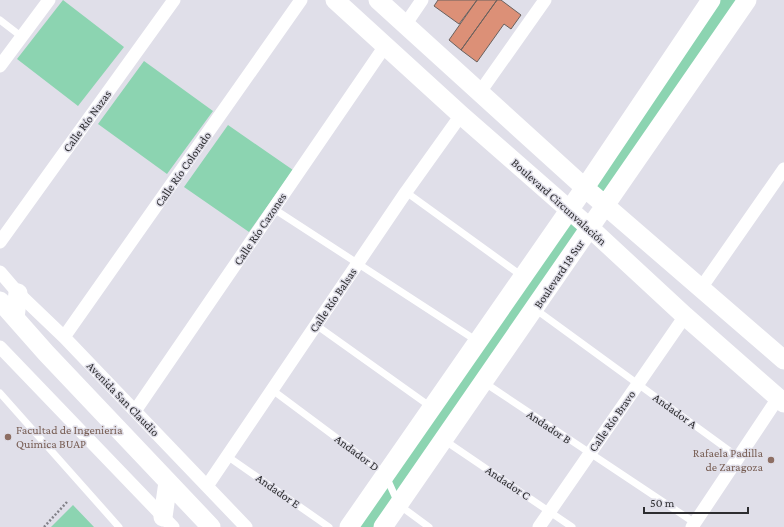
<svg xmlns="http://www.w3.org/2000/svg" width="784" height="527" font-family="'Crimson Pro',serif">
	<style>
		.green { fill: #8cd4b1 }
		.building { fill: #dc9077; stroke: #6a615e }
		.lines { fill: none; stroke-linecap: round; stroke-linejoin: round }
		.path { stroke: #838289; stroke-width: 2.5; stroke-dasharray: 2 2; stroke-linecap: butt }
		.lane { stroke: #fff; stroke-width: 7 }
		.street { stroke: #fff; stroke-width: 13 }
		.secondary { stroke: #fff; stroke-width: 19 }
		.education-dot { fill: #8d6e63; stroke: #e0dfe9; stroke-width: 1.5 }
		.labels { text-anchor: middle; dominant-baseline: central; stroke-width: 3; stroke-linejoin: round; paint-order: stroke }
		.street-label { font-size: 12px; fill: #2d2d30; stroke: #e0dfe9 }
		.education-label { font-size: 12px; fill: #785e54; stroke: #e0dfe9; text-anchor: start }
	</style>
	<rect width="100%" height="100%" fill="#e0dfe9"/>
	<path class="green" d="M63 0 124 47 78 106 17 59Z
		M711 0H748L609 202 587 183Z
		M144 61 213 111 167 174 98 124Z
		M228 125 293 170 249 232 184 187Z
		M567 212 589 232 383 527H349Z
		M73 505 94 527H51Z"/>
	<path class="building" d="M438 0H477L459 24 434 6Z
		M477 0H497L461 50 449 40Z
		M497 0H501L521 15 511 29 504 24 477 62 461 50Z"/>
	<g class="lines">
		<path class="path" d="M44 527 67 502"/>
		<path class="lane" d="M0 20 22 37
			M406 192 522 276
			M274 209 477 341
			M535 309 738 457
			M316 325 431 407
			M485 383 695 523
			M271 389 385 474 399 505 429 527
			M0 393 119 527
			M444 440 572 527
			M227 456 329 527"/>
		<path class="street" d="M405 25 422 0
			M0 66 49 0
			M480 92 545 0
			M0 242 174 0
			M0 272 18 293 64 337 246 527
			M701 288 784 169
			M64 337 301 0
			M0 347 173 527
			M135 411 385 46
			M207 486 406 192 461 115
			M539 527 685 316
			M692 527 778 398"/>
		<path class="secondary" d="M335 0 461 115 590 228 685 316 784 403
			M378 0 585 188 784 360
			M0 301 46 353 211 527
			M15 318 18 293
			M163 517 168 482
			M349 527 588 183 711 0
			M383 527 747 0"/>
	</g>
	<g class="education-dot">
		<circle cx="8" cy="437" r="4"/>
		<circle cx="771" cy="460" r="4"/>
	</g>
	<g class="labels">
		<g class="street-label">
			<text transform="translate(87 121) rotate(-54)">Calle Río Nazas</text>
			<text transform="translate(183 169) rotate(-55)">Calle Río Colorado</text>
			<text transform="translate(559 202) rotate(42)">Boulevard Circunvalación</text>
			<text transform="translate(260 229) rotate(-56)">Calle Río Cazones</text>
			<text transform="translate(559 274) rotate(-56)">Boulevard 18 Sur</text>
			<text transform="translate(333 300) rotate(-56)">Calle Río Balsas</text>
			<text transform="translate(123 399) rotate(46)">Avenida San Claudio</text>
			<text transform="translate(675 411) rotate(36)">Andador A</text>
			<text transform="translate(612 421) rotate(-55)">Calle Río Bravo</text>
			<text transform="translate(549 427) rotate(34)">Andador B</text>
			<text transform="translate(357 453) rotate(37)">Andador D</text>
			<text transform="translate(508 483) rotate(34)">Andador C</text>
			<text transform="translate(278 491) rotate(35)">Andador E</text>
		</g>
		<g class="education-label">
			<text x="16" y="430">Facultad de Ingenieria<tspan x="16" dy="14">Quimica BUAP</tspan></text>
			<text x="763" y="453" text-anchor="end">Rafaela Padilla<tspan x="763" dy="14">de Zaragoza</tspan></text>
		</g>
	</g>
	<path d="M644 507v6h104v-6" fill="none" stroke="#2d2d30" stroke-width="2"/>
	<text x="650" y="507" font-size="12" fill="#2d2d30" stroke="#e0dfe9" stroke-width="3" paint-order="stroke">50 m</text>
</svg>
